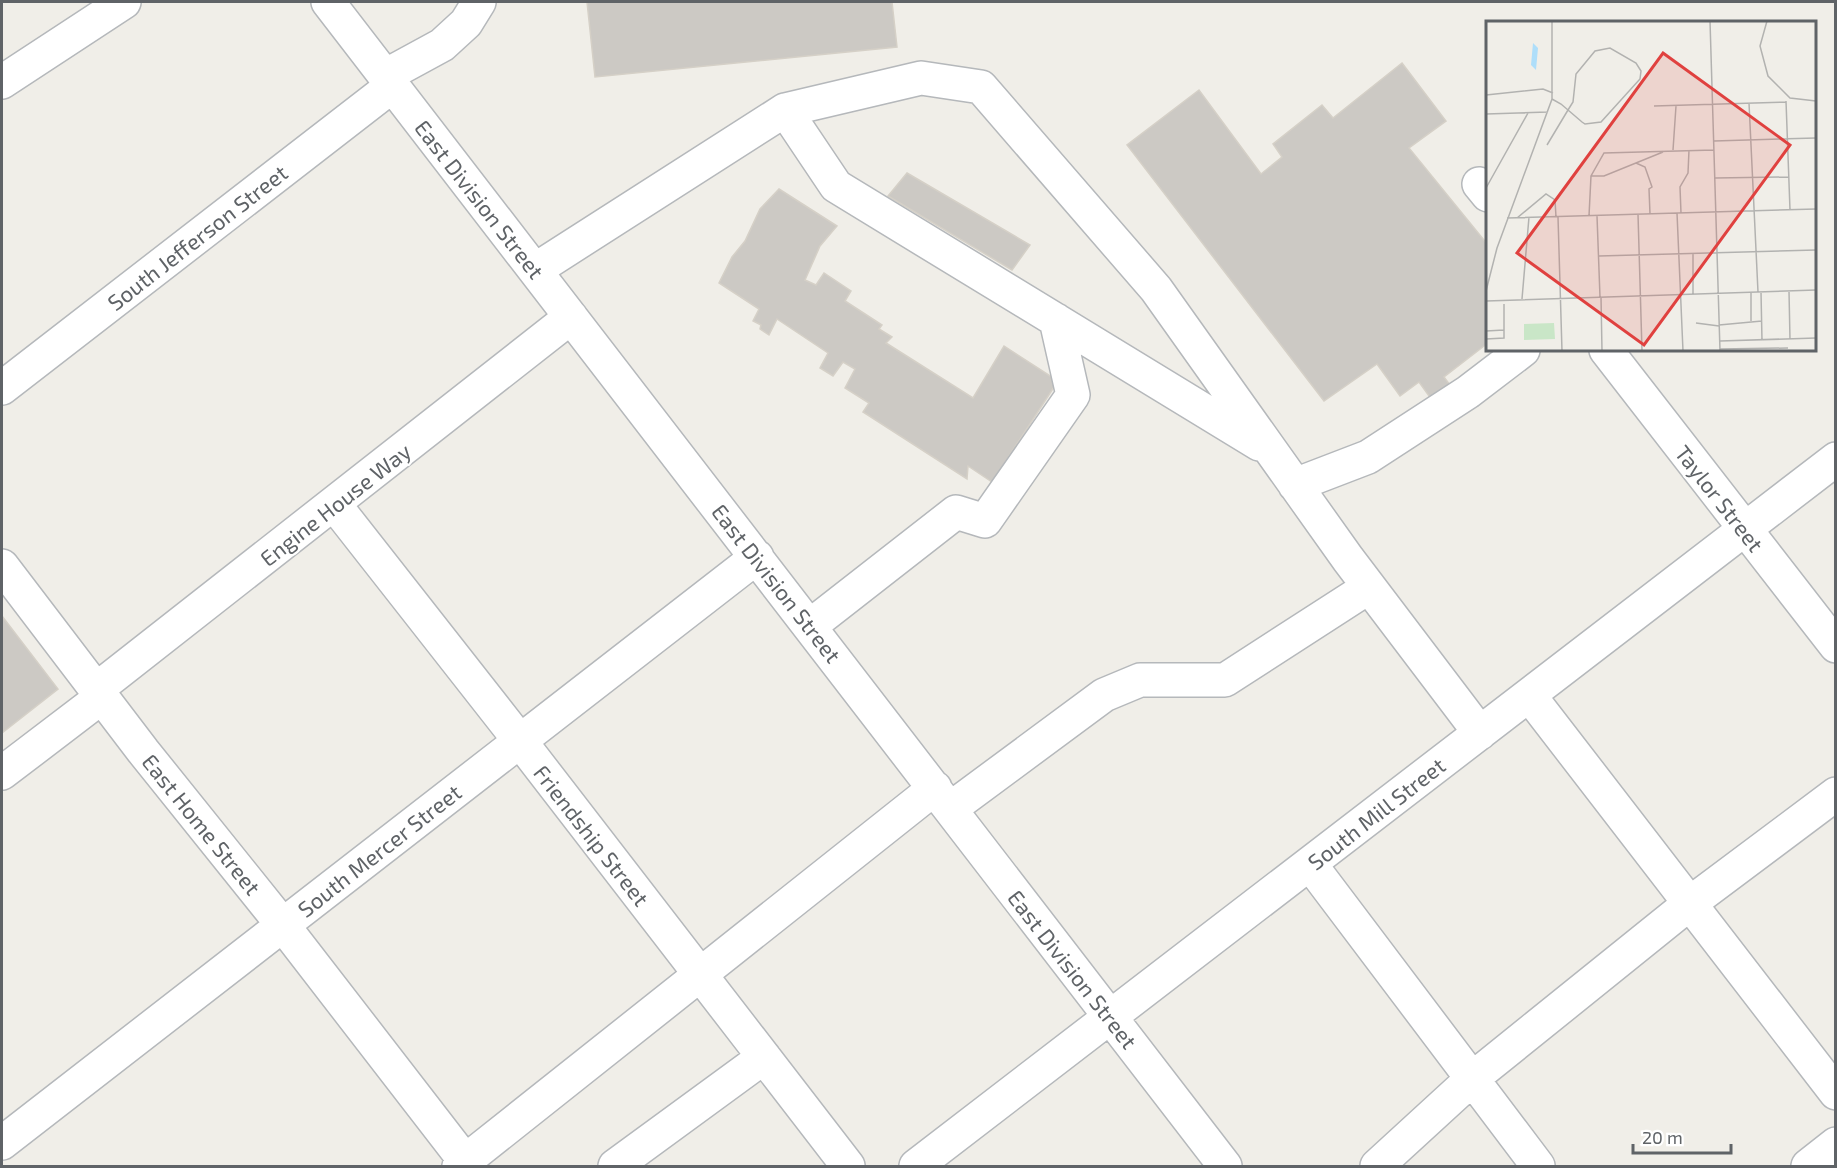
<svg xmlns="http://www.w3.org/2000/svg" width="1837" height="1168" font-family="'Exo 2',sans-serif">
	<style>
		.building { fill: #ccc9c4; stroke: #d5d0c7; stroke-width: 1.5 }
		.lines { fill: none; stroke-linecap: round; stroke-linejoin: round }
		.minor-casing { stroke: #b5b8bb; stroke-width: 36 }
		.minor { stroke: #fff; stroke-width: 33 }
		.labels { text-anchor: middle; dominant-baseline: central; stroke-width: 4.5; stroke-linejoin: round; paint-order: stroke }
		.street-label { font-size: 22px; fill: #5f6367; stroke: #fff }
		.inset-road { fill: none; stroke: #b2b2b0; stroke-width: 1.5 }
		.view { fill: #e0413f; fill-opacity: 0.15; stroke: #e0413f; stroke-width: 3 }
		.inset-edge { fill: none; stroke: #5f6367; stroke-width: 3 }
	</style>
	<rect width="100%" height="100%" fill="#f0eee8"/>
	<path class="building" d="M587 2H892L897 47 595 77Z
		M1402 63 1446 121 1409 148 1488 245V343L1444 377 1456 393 1437 407 1419 382 1400 396 1377 364 1324 401 1127 145 1199 90 1261 174 1282 157 1273 144 1322 105 1333 118Z
		M907 173 1030 245 1012 270 888 196Z
		M779 189 837 226 820 246 805 280 816 285 824 273 851 291 845 301 882 325 879 329 892 337 886 343 973 398 1004 346 1058 381 992 482 968 466 967 479 863 412 869 403 845 388 855 369 843 362 833 376 820 368 828 353 777 319 769 335 760 329 761 325 753 321 759 309 719 283 732 257 745 241 760 209Z
		M2 616 58 689 2 733Z"/>
	<g class="lines">
		<defs>
			<path id="minor" d="M328 2 1225 1166
				M385 76 442 45 466 23 479 2
				M2 82 124 2
				M785 110 836 186 1259 444
				M1479 184 1488 195
				M535 270 785 110 921 78 981 87 1156 289 1348 559 1480 733
				M1606 350 1836 646
				M2 388 392 86
				M1295 485 1368 457 1468 392 1523 350
				M334 504 520 741 848 1166
				M2 566 143 751 282 924 469 1166
				M810 626 956 512 985 521 1073 395 1056 320
				M97 689 571 317
				M1529 695 1836 1093
				M2 773 103 696
				M950 809 1104 695 1140 680H1225L1369 587
				M1310 864 1538 1166
				M2 1143 757 557
				M459 1166 935 788
				M615 1166 764 1057
				M916 1166 1836 459
				M1377 1166 1473 1078 1689 904 1836 794
				M1808 1166 1836 1144"/>
		</defs>
		<use href="#minor" class="minor-casing"/>
		<use href="#minor" class="minor"/>
	</g>
	<g class="labels">
		<g class="street-label">
			<text transform="translate(480 199) rotate(52)">East Division Street</text>
			<text transform="translate(197 237) rotate(-38)">South Jefferson Street</text>
			<text transform="translate(1720 498) rotate(52)">Taylor Street</text>
			<text transform="translate(335 504) rotate(-38)">Engine House Way</text>
			<text transform="translate(777 583) rotate(52)">East Division Street</text>
			<text transform="translate(1376 813) rotate(-38)">South Mill Street</text>
			<text transform="translate(202 824) rotate(51)">East Home Street</text>
			<text transform="translate(592 835) rotate(52)">Friendship Street</text>
			<text transform="translate(379 850) rotate(-38)">South Mercer Street</text>
			<text transform="translate(1073 969) rotate(52)">East Division Street</text>
		</g>
	</g>
	<g transform="translate(1486 21)">
		<rect width="330" height="330" fill="#f0eee8"/>
		<path d="M68 302 69 318 38 319V303Z" fill="#c9e6c7"/>
		<path d="M47 22 52 27 50 49 45 44Z" fill="#aedefa"/>
		<path class="inset-road" d="M224 0 234 330M281 0 274 25 282 55 304 77 330 80M330 66V44M0 74 57 68 67 72M300 80 304 189M263 82 272 271M168 85 300 81M0 93 62 91M228 120 330 117M61 124 82 89 87 81 90 53 109 30 124 27 150 42 155 50 154 58 115 101 99 103 96 101 75 83 66 78M187 129 190 85M150 142 159 146 166 166 163 168 164 193M105 155H118L177 131M229 157 303 156M0 167 42 92M191 192 197 330M195 192 194 166 202 152 203 129M152 193 156 330M103 195 105 155 118 132 228 129M111 195 114 276M72 196 76 330M21 197 330 188M31 197 60 173 69 179 70 196M207 232V273M113 235 330 229M0 270 11 227 66 78V0M303 270 304 319M265 271V300M275 271 276 320M115 276 116 330M36 278 43 196M0 280 330 269M210 302 233 305M233 304 276 300M0 310 18 309M0 318 18 317V283M234 320 330 317M234 328 302 327"/>
		<path class="view" d="M177 32 304 124 158 324 31 232Z"/>
		<rect width="330" height="330" class="inset-edge"/>
	</g>
	<rect width="1837" height="1168" fill="none" stroke="#5f6367" stroke-width="6"/>
	<path d="M1633 1144v9h98v-9" fill="none" stroke="#5f6367" stroke-width="3"/>
	<text x="1642" y="1144" font-size="18" fill="#5f6367" stroke="#ffffff" stroke-width="4.5" paint-order="stroke">20 m</text>
</svg>
